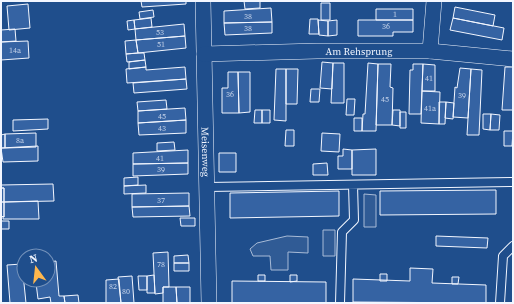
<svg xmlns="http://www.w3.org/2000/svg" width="514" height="304" font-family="'Source Serif 4',serif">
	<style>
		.built { fill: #305b95; stroke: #a8bbd7 }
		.building { fill: #3563a3; stroke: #f2f6ff }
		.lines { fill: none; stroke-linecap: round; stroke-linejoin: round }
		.lane-casing { stroke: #f2f6ff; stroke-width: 10 }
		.street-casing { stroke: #f2f6ff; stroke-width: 16 }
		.lane { stroke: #1f4e8c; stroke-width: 8 }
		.street { stroke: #1f4e8c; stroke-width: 15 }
		.labels { text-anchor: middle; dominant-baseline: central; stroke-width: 3; stroke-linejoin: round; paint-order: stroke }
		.number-label { font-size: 8px; fill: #c3d1e8 }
		.street-label { font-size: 10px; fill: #f2f6ff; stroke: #1f4e8c }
	</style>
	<rect width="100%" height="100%" fill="#1f4e8c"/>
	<path class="built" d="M364 194 376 195V227H364Z
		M323 230H335V256H323Z
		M287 236 308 237V253L288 252V270H271L270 256H253L250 249 257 243Z"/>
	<path class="building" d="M141 1H186V4L142 7Z
		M244 1H260V8L245 9Z
		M321 3H330V20H321Z
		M28 4 30 28 9 30 7 6Z
		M455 7 495 15 493 26 453 18Z
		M271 8 272 22 224 23V11Z
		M376 9H413V20H376Z
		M153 10 154 17 140 19 139 12Z
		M151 18 152 27 135 29 134 20Z
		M453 18 504 28 502 40 450 30Z
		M310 19H318L319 34H309Z
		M134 20 135 29 128 30 127 21Z
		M318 20 328 21V36L319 35Z
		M337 20V35L328 36V21Z
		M358 20H413V32H393V36H358Z
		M272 22V33L225 35 224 23Z
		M184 24 185 36 136 40 135 29Z
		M15 29 16 41 1 42V30Z
		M185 36 186 48 138 53 136 40Z
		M136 40 138 53 126 54 125 41Z
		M28 41 29 58 1 60V42Z
		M138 53H144L145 60 127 62 126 54Z
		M145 60 146 67 129 69V62Z
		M322 62 333 63 332 89 320 88Z
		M333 63H344V103H331Z
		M368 63 378 64 376 131H362L363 114H365Z
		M378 64H391L390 87 393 88 392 125H376Z
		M413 64H423L421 114H409L410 70H413Z
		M423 64 435 65V91H422Z
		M146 67V70L185 67 186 79 127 83 126 69Z
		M505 67H513V110H502Z
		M460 68 471 69 468 118 453 117 455 87 457 88Z
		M276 69H286V121L274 120Z
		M286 69H298L297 104H286Z
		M471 69 482 70 479 135H467Z
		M228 72H238L239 113H222V88H228Z
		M238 72H250V112L239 113Z
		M186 79 187 89 134 93 133 83Z
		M311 89H320L319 102H310Z
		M422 91 440 92 439 124 421 123Z
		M347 99H355L354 115H346Z
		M166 100 167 109 138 111 137 102Z
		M439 102H446L445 124H439Z
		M446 102 454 103 453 119 445 118Z
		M185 108 186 120 138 123V111Z
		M255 110H262V123H254Z
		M262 110H270V123H262Z
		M393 110H400V126L392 125Z
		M400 112H406V128H400Z
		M483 114H491L490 130 483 129Z
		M491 114 500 115 499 130H490Z
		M354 118H362V131H354Z
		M48 119V129L13 131V120Z
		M186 120V133L139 135 138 123Z
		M286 130H294V146H285Z
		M504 131H513L512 146H504Z
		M36 133V147L5 148V134Z
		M322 133 340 134 339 152 321 151Z
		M5 134V148H1V135Z
		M174 142 175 150 157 151V143Z
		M38 146V161L3 162 1 148Z
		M343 149 352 150V169H338V156H343Z
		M376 149V175H352V150Z
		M188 150V163L133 164V153Z
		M219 153H236V172H219Z
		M188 163V174L133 176V164Z
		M327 163 328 175H313V164Z
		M138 177V185L124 186V178Z
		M53 184 54 201 4 202V188H1V185Z
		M146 185V193L124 194V186Z
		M1 188H4V202H1Z
		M496 190V214L380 215V191Z
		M339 191V216L230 218V193Z
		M189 193V206L132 207V194Z
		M38 201 39 219H3V216L4 217V202Z
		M1 202H4V217L1 216Z
		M189 206 190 216 133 217 132 207Z
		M180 218H195V226H181Z
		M1 221H9V229H1Z
		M436 236 488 238 487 248 436 246Z
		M168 252 169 287H163V293L155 294 153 253Z
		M188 255 189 263H174V256Z
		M56 261 59 296H64L65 303H51L50 297 38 299 36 283 48 280V262Z
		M174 263H189V271H174Z
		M22 264 26 303H10L7 265Z
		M410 268 433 269 432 283 486 285V303L353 302V279L410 281Z
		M380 274H387V281H380Z
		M154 275 155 293H147V276Z
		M258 275H265V281H258Z
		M290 275H297V281L290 282Z
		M132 276 134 303H121L118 277Z
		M138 276H147V290H139Z
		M452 277H459L458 284H452Z
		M119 279 121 303H106V280Z
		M232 281 326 282V303H232Z
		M163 287H176L177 303H163Z
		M176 287H190V303H177Z
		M78 295 79 303H65L64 296Z"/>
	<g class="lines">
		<defs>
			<path id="lane" d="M208 187 513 182
				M340 303 342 232 354 220 353 185
				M500 303 503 256 513 246"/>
			<g id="street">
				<path id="s1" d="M203 1 209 303"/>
				<path d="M430 51 434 1"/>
				<path id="s2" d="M204 54 317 51H430L513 59"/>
			</g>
		</defs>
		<use href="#lane" class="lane-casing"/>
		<use href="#street" class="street-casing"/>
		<use href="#lane" class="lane"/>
		<use href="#street" class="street"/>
	</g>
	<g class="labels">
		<g class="number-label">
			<text x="395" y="14">1</text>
			<text x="248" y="16">38</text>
			<text x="386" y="26">36</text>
			<text x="248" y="28">38</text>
			<text x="160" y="32">53</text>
			<text x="161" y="44">51</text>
			<text x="15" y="50">14a</text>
			<text x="429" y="78">41</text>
			<text x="230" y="94">36</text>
			<text x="462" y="95">39</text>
			<text x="385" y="99">45</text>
			<text x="430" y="108">41a</text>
			<text x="162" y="116">45</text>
			<text x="162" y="128">43</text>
			<text x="20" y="140">8a</text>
			<text x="160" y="158">41</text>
			<text x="161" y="169">39</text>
			<text x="161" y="200">37</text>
			<text x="161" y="264">78</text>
			<text x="113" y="286">82</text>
			<text x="126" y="291">80</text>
		</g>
		<g class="street-label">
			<text stroke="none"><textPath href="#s2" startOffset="155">Am Rehsprung</textPath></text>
			<text stroke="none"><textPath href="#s1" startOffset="151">Meisenweg</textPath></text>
		</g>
	</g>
	<rect width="514" height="304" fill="none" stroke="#f2f6ff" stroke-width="4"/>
	<g transform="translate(36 268) rotate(345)"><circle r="19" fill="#1f4e8c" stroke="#7391ba"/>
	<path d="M0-3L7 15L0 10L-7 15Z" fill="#ffb74d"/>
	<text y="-6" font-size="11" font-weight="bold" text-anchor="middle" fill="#f2f6ff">N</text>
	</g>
</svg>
